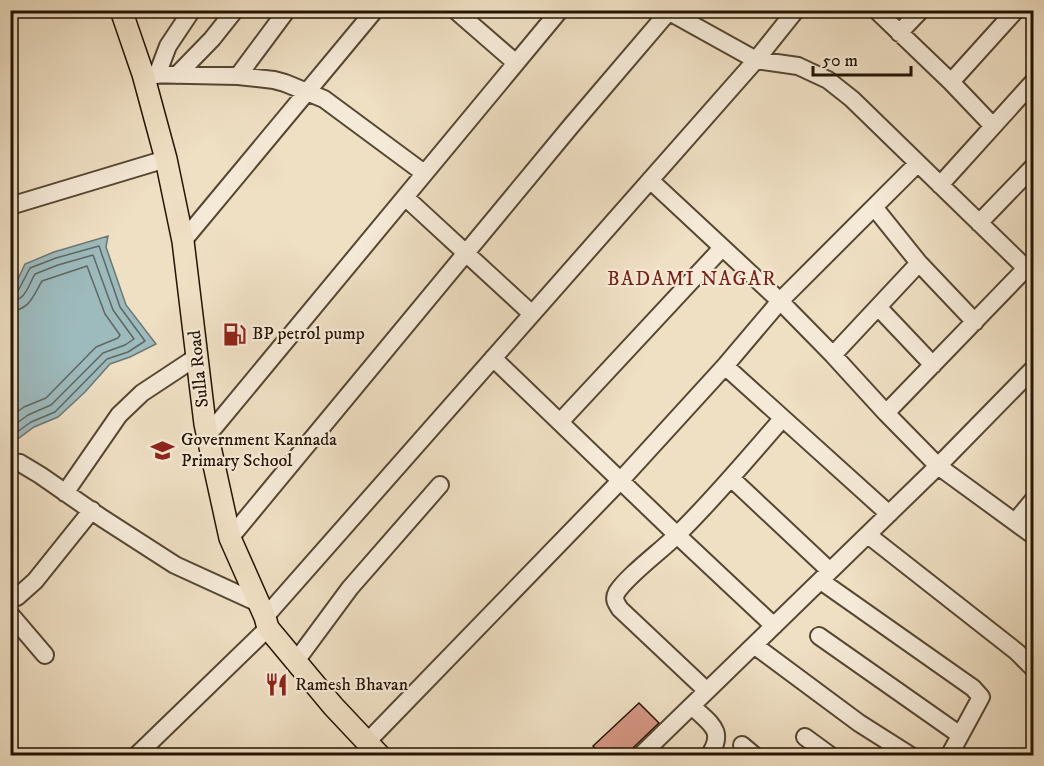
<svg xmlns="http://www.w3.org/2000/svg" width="1044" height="766" font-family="'IM FELL DW Pica',serif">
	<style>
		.water { fill: #9dbabd; stroke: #6c7873; stroke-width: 1.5 }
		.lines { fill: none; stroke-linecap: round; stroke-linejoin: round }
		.shore { stroke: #606760; stroke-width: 1.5 }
		.building { fill: #d59583; stroke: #231403; stroke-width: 1.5 }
		.minor-casing { stroke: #564733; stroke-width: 20 }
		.major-casing { stroke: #231403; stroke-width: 24 }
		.minor { stroke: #f5ead8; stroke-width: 16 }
		.major { stroke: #efdfc3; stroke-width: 21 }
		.labels { text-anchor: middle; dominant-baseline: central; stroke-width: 4.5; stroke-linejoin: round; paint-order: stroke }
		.poi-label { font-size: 18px; fill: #231403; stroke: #f5ead8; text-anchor: start }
		.street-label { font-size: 18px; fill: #231403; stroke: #f5ead8 }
		.neighbourhood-label { font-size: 20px; letter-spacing: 1.5px; fill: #7a1f14; stroke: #f5ead8 }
	</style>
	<rect width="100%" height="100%" fill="#efdfc3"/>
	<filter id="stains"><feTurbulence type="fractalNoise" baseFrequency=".00333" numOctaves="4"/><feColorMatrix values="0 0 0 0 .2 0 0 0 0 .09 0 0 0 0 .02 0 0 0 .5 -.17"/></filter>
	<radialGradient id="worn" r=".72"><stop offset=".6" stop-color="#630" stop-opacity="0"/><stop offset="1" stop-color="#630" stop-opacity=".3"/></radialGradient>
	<path class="water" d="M108 236 106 247 126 305 156 344 130 357 110 364 85 392 58 417 34 427 11 444V294L25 264 54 252Z"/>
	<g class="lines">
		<path class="shore" d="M10 294 18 291 30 268 56 258 99 246 120 307 145 341 128 352 107 359 55 412 31 422 10 437
			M10 302C26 300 28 286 35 274L58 265 93 255 113 310 134 339 125 345 103 353 51 405 28 415 10 428
			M10 311C30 310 33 296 42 281L87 266 105 314 120 335 118 338 96 347 46 398 24 407 10 417"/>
	</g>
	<path class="building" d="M639 703 659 723 633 748 630 756H601L593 746Z"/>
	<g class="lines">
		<defs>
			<path id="minor" d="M455 10 516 63
				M666 10 756 60 798 66 828 80 852 99 1034 276
				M876 10 951 82 992 125
				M899 33 921 10
				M143 74 238 76 274 80 285 83 324 99 424 173
				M157 75 168 46 192 10
				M177 75 212 39 235 10
				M238 76 287 10
				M951 82 1016 10
				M650 180 780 301 833 355
				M940 185 1034 81
				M405 197 532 314
				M10 206 166 159
				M874 207 919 263
				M979 223 1034 166
				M183 241 375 10
				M1033 261 886 413 938 466 1034 536
				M878 307 933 365
				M493 358 677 535 774 626
				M725 366 889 514
				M886 413 833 355 919 263 975 322
				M560 422 722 248
				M207 436 560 10
				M10 462 20 463 40 475 102 518 175 565 258 603
				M731 478 830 571
				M65 493 119 415 142 393 198 356
				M1015 522 1034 499
				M868 535 1017 652 1034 669
				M230 538 571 126 670 10
				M821 581 973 688 981 697 949 756
				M10 597H17L35 581 92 510
				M10 614 45 655
				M265 617 756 60 796 10
				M819 636 960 735
				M754 645 859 723 911 756
				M296 661 350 588 440 485
				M707 691 620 609C616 603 613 599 617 592 628 575 661 551 677 535 714 499 748 458 782 419
				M692 706C710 724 726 730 709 756
				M805 737 831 756
				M367 742 621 480 725 366 780 301 918 163
				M742 745 755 756
				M136 756 268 628
				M640 756 938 466 1034 368"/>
			<path id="major" d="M121 10 143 74 166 159 183 241 205 424 230 538 265 617 268 628 333 706 380 756"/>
		</defs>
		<use href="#minor" class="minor-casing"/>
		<use href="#major" class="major-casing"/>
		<use href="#minor" class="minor"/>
		<use href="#major" class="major"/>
	</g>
	<defs>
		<symbol id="fuel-bare" viewBox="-9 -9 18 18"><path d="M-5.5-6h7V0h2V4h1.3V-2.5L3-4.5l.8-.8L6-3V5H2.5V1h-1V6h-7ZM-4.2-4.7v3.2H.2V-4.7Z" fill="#8f2418" stroke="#f5ead8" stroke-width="2.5" paint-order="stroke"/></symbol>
		<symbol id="school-bare" viewBox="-9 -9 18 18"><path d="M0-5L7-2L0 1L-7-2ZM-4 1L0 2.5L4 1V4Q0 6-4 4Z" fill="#8f2418" stroke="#f5ead8" stroke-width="2.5" paint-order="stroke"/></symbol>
		<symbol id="restaurant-bare" viewBox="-9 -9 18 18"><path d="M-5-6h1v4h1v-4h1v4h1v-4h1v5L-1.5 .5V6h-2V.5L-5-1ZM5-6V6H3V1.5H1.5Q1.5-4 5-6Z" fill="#8f2418" stroke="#f5ead8" stroke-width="2.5" paint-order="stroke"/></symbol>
	</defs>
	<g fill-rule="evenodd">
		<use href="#fuel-bare" x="218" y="318" width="33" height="33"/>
		<use href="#school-bare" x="146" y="434" width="33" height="33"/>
		<use href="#restaurant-bare" x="260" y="668" width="33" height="33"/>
	</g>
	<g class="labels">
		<g class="poi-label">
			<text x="252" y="334">BP petrol pump</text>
			<text x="181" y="440">Government Kannada<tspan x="181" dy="21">Primary School</tspan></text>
			<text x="295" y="685">Ramesh Bhavan</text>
		</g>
		<g class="street-label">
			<text transform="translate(199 369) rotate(-96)">Sulla Road</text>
		</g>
		<g class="neighbourhood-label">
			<text x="692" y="279">BADAMI NAGAR</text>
		</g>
	</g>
	<rect width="1044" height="766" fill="none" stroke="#efdfc3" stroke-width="36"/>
	<rect x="12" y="12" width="1020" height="742" fill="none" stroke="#231403" stroke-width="3"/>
	<rect x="18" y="18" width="1008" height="730" fill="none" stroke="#231403" stroke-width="1.5"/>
	<path d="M813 66v9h98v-9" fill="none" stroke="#231403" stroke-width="3"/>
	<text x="822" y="66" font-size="18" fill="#231403" stroke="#f5ead8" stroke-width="4.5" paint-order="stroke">50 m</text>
	<rect width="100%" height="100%" filter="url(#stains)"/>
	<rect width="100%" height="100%" fill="url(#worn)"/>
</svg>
